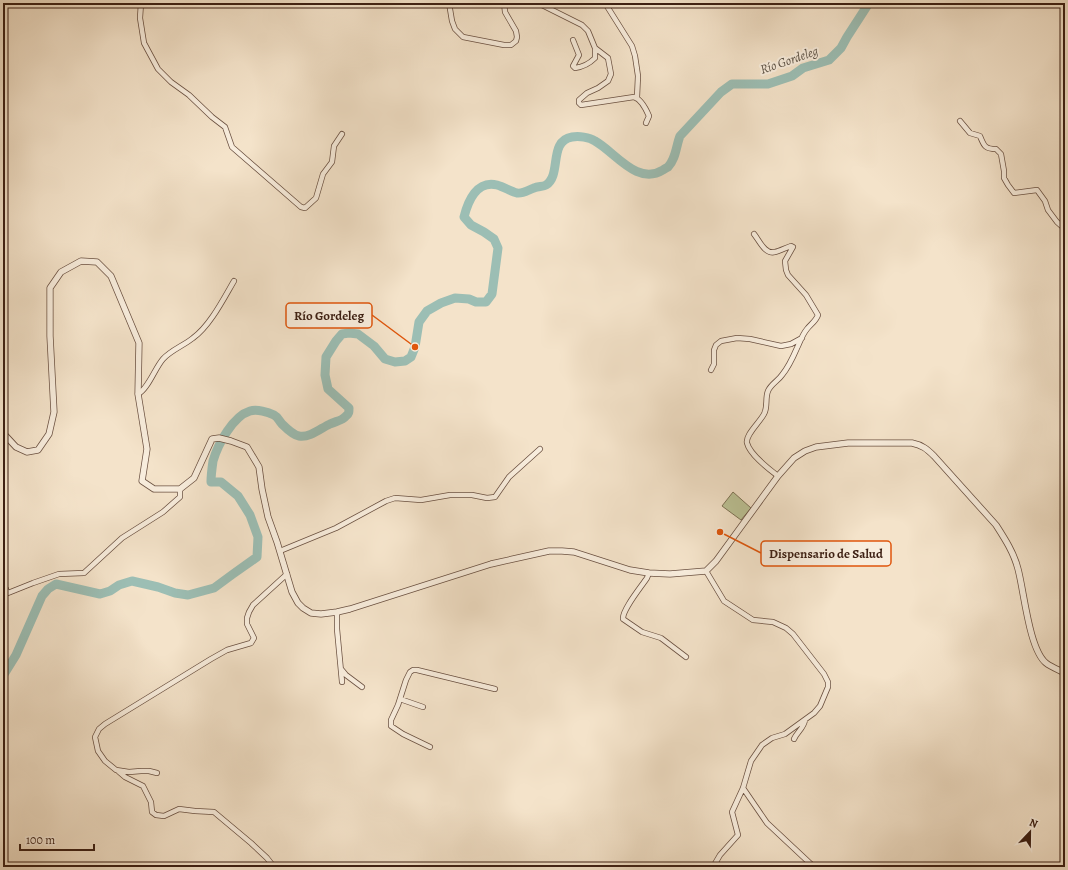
<svg xmlns="http://www.w3.org/2000/svg" width="1068" height="870" font-family="Alegreya,serif">
	<style>
		.green { fill: #bcc396; stroke: #7c7154 }
		.lines { fill: none; stroke-linecap: round; stroke-linejoin: round }
		.river { stroke: #9cbeb4; stroke-width: 9 }
		.minor-casing { stroke: #6a5041; stroke-width: 6 }
		.tertiary-casing { stroke: #6a5041; stroke-width: 7 }
		.minor { stroke: #f8eddd; stroke-width: 4.5 }
		.tertiary { stroke: #f8eddd; stroke-width: 5.5 }
		.labels { text-anchor: middle; dominant-baseline: central; stroke-width: 4; stroke-linejoin: round; paint-order: stroke }
		.water-label { font-size: 13px; font-style: italic; fill: #594f43; stroke: #f8eddd }
		.leader { fill: none; stroke: #df560c; stroke-width: 1.5 }
		.callout-dot { fill: #df560c; stroke: #f8eddd; stroke-width: 1.5 }
		.callout { fill: #f8eddd; stroke: #df560c; stroke-width: 1.5 }
		.callout-label { font-size: 13px; text-anchor: middle; font-weight: bold; fill: #3c1f13 }
	</style>
	<rect width="100%" height="100%" fill="#f4e3ca"/>
	<filter id="stains"><feTurbulence type="fractalNoise" baseFrequency=".005" numOctaves="4"/><feColorMatrix values="0 0 0 0 .2 0 0 0 0 .09 0 0 0 0 .02 0 0 0 .5 -.17"/></filter>
	<radialGradient id="worn" r=".72"><stop offset=".6" stop-color="#630" stop-opacity="0"/><stop offset="1" stop-color="#630" stop-opacity=".3"/></radialGradient>
	<path class="green" d="M733 492 751 508 741 520 722 506Z"/>
	<g class="lines">
		<path class="river" d="M3 676 16 655 42 596 48 589 56 584 100 594 110 591 119 585 132 581 158 587 175 593 188 595 214 588 233 574 257 557 258 537 250 515 238 496 221 482H211C211 475 212 468 213 461 218 444 233 416 250 411 257 409 268 412 274 415 278 417 279 421 282 424 286 428 293 435 299 436 310 438 321 428 330 424 336 421 342 421 346 416 349 414 349 412 349 408L328 389 325 375 326 357 336 341 342 334 349 333 358 334 374 346 385 359 395 362 405 361 411 357 415 347 419 322 427 311 441 303 455 298 469 299 476 302H486L492 294 498 248 494 239 484 232 471 225 464 217C468 201 477 180 497 185 504 187 510 191 517 193 523 194 528 190 534 188 538 186 543 187 546 185 562 175 548 141 572 137 579 136 589 137 595 141 615 152 637 186 663 170 664 169 666 168 668 167 676 159 676 146 680 136L721 92 732 84H768L792 76 803 68 829 60 841 48 847 37 869 3"/>
		<defs>
			<path id="minor" d="M141 3 140 18 144 43 158 69 171 82 189 95 212 117 225 127 232 147 301 207 305 208 316 198 323 174 332 162 334 146 342 134
				M449 3 452 21 455 29 463 37 504 45H511L516 41 517 37 516 31 505 12 504 3
				M538 3 582 25 588 31 595 48 608 58 611 74 608 81 598 88 587 93 579 100V103L581 105 634 97C641 99 646 109 649 116L646 123
				M605 3 632 46 635 56 638 76 637 97
				M573 40 579 55 573 66 575 68C583 67 589 64 595 58V48
				M960 121 970 133 980 136C984 146 985 149 996 149L1001 154 1004 171V178L1008 185 1014 193 1037 190 1045 201 1048 210 1057 222 1065 229
				M754 234C759 240 765 255 775 252 780 251 785 248 791 246L793 247 785 261 786 270 788 275 806 295 818 315C816 321 811 324 807 329 802 335 800 342 797 348 794 355 787 369 782 375 778 381 771 384 768 391 765 398 768 407 764 414 760 422 745 435 747 443 750 455 769 469 778 476
				M711 370 714 364V350L716 345 721 341 737 338 750 339 781 346 791 344 802 338
				M138 394C148 389 155 368 163 359 171 350 183 346 193 338 210 326 224 298 234 281
				M280 551 336 528 386 501 395 498 421 500 450 495H472L487 498 495 497 509 477 540 449
				M706 571 724 601 753 620 773 622 786 628 793 634 824 674 828 682V687L820 706 814 713 785 734 772 738 762 745 751 761 743 788 732 812 738 835 720 855 713 867
				M649 573 647 578C641 587 622 610 623 619L642 632 661 638 686 657
				M3 587 6 589 7 593
				M3 595 33 583 59 574 84 573 122 538 163 512 180 497V489
				M337 612V629L342 682
				M341 669 346 675 362 687
				M400 699 423 707
				M794 739C797 732 804 728 805 720
				M430 747 403 734 391 726V720L398 705 406 680 410 672 413 670H417L495 689
				M118 771 125 777 143 786 151 802 152 812 156 815 164 816 179 809 195 811 214 812 251 843 267 858 274 867
				M157 773 149 771H141L129 772 116 770 105 761 98 751 95 737 99 729 105 724 211 659 227 650 251 643 254 638 247 624V618L249 612 253 605 287 574
				M743 788 767 823 814 867"/>
			<path id="tertiary" d="M3 433 16 447 27 452 38 450 49 434 54 412 50 336V288L61 272 81 261 97 262 111 276 139 343 138 394 147 449 142 481 154 489H180L194 478 212 439 219 438 231 441 247 447 259 467 262 489 268 517 277 542 292 592 298 603 303 608 311 613 321 614 337 612 350 609 491 564 549 551H562L574 552 630 570 649 573 670 574 706 571 716 561 778 476 794 458 805 451 816 447 848 443H912C922 445 927 449 934 456L996 525C1005 539 1014 553 1018 569 1024 591 1029 649 1046 663 1051 667 1059 670 1065 673"/>
		</defs>
		<use href="#minor" class="minor-casing"/>
		<use href="#tertiary" class="tertiary-casing"/>
		<use href="#minor" class="minor"/>
		<use href="#tertiary" class="tertiary"/>
	</g>
	<g class="labels">
		<g class="water-label">
			<text transform="translate(789 60) rotate(-19)">Río Gordeleg</text>
		</g>
	</g>
	<path class="leader" d="M415 347L372 315M720 532L761 553"/>
	<g class="callout-dot">
		<circle cx="415" cy="347" r="4"/>
		<circle cx="720" cy="532" r="4"/>
	</g>
	<g class="callout">
		<rect x="286" y="303" width="86" height="25" rx="4"/>
		<rect x="761" y="541" width="130" height="25" rx="4"/>
	</g>
	<g class="callout-label">
		<text x="329" y="320">Río Gordeleg</text>
		<text x="826" y="558">Dispensario de Salud</text>
	</g>
	<rect width="1068" height="870" fill="none" stroke="#f4e3ca" stroke-width="16"/>
	<rect x="4" y="4" width="1060" height="862" fill="none" stroke="#3c1f13" stroke-width="2"/>
	<rect x="8" y="8" width="1052" height="854" fill="none" stroke="#3c1f13"/>
	<g transform="translate(1030 832) rotate(22)" stroke="#f8eddd" stroke-width="3" paint-order="stroke">
	<path d="M0-3L7 15L0 10L-7 15Z" fill="#3c1f13"/>
	<text y="-6" font-size="11" font-weight="bold" text-anchor="middle" fill="#3c1f13">N</text>
	</g>
	<path d="M20 844v6h74v-6" fill="none" stroke="#3c1f13" stroke-width="2"/>
	<text x="26" y="844" font-size="12" fill="#3c1f13" stroke="#f8eddd" stroke-width="3" paint-order="stroke">100 m</text>
	<rect width="100%" height="100%" filter="url(#stains)"/>
	<rect width="100%" height="100%" fill="url(#worn)"/>
</svg>
